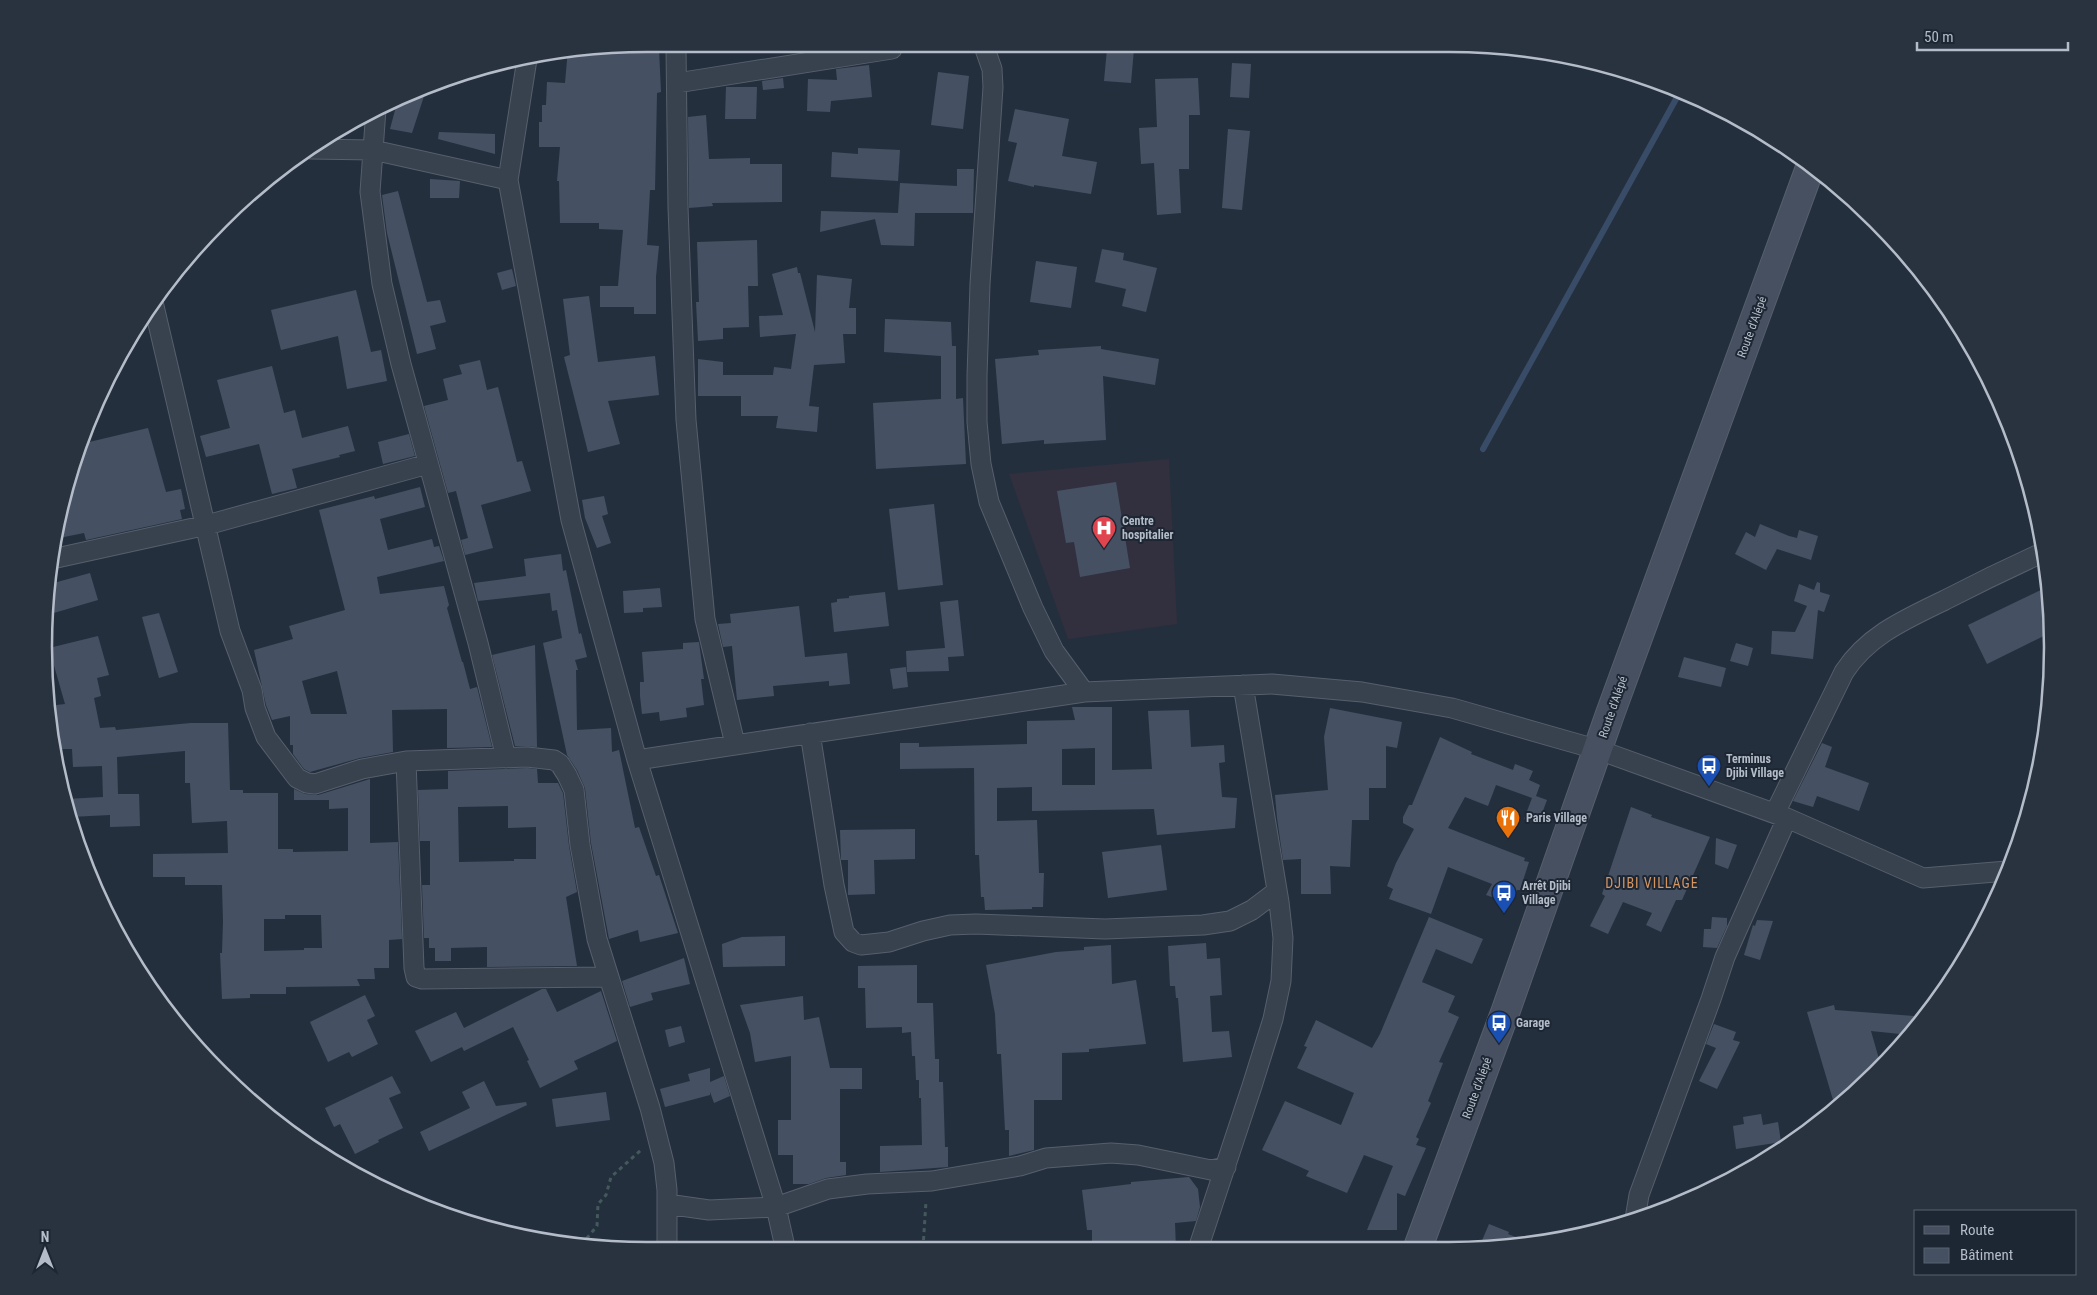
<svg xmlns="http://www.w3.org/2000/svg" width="2097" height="1295" font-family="'Roboto Condensed',sans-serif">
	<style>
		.medical { fill: #32303f }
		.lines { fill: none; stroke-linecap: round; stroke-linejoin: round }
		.stream { stroke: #394c67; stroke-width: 6 }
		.building { fill: #455162; fill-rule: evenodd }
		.street-casing { stroke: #565f6c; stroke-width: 21 }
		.secondary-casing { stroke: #565f6c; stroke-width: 30 }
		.path { stroke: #44595c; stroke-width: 3; stroke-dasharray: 4 4; stroke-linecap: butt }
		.street { stroke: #38414e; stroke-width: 19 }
		.secondary { stroke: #465061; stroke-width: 28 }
		.labels { text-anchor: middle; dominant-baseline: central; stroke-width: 4; stroke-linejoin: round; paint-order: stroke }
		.street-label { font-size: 12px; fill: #b4bcc9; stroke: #1d2633 }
		.poi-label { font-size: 12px; font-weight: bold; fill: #b4bcc9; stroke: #1d2633; text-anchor: start }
		.neighbourhood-label { font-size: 14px; letter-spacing: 1px; fill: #d59563; stroke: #1d2633 }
		.rim { fill: none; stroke: #b4bcc9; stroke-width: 2.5 }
	</style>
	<rect width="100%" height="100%" fill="#242f3e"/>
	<path class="medical" d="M1169 459 1177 624 1068 639 1009 474Z"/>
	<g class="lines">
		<path class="stream" d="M1483 449 1681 90"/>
	</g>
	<path class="building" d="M568 49 605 53V49H659L661 92 657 93 655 190H650L647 245 659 246 656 277V314H634V307H600V286H618L623 230 599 229V223H560L559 181H557L560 147H539V122H542V105H546L547 82 565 83Z
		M1107 49H1134L1131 83 1104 81Z
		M1232 63 1251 64 1249 98 1230 97Z
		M869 65 872 97 831 101 830 112 807 111 808 79 837 80 836 69Z
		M938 72 969 76 963 129 931 125Z
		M783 78 784 88 763 90 762 81Z
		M1198 78 1200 115H1189V169H1179L1181 213 1157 215 1154 163 1141 164 1139 128 1157 127 1155 79Z
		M427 87 412 133 390 129 398 99Z
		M726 87H757L756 119H725Z
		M1015 109 1069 119 1062 156 1097 162 1091 194 1034 185V187L1008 181 1017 143 1008 141Z
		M706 115 709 159 750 158V164H782V202L712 203 713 206 689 208 688 117Z
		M1228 129 1250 131 1242 210 1222 208Z
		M439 132 495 134V154L438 139Z
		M858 148 900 150 898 181 831 177 832 152 858 154Z
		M957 169H974L973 213H915L914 246 881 245 875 219 820 232 821 211 898 213 900 183 957 186Z
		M430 179 460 181 459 198H430Z
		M398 191 427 302 440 300 446 322 430 326 436 349 417 354 387 233 382 195Z
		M757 240 758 286H748L749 327 723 328V339L698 341 696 302H699L697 242Z
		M1102 249 1124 253 1123 260 1157 268 1146 312 1122 306 1126 289 1095 282Z
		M1036 261 1077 267 1071 308 1030 302Z
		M797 267 798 273H800L815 332 817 275 852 279 849 308H856V334H843L845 363 814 365 809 406 819 407 817 432 776 428 778 416H741V396H698V359L723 362V375H773L774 367 791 369 796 334 760 337 759 316 783 315 772 274Z
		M512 269 516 286 502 290 497 273Z
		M356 290 371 352 381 350 387 381 347 389 338 336 281 350 271 310Z
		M589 296 598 362 655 356 659 395 608 401 620 444 588 452 564 357 570 355 563 299Z
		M885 319 951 322 952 346H956V399L963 398 966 464 876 469 873 403 941 399V356L884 352Z
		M1101 346V349L1159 359 1155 385 1103 376 1106 440 1044 444V440L1002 444 995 359 1039 355 1038 350Z
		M480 360 487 390 498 387 517 462 522 461 531 491 481 505 493 548 465 555 461 540 468 538 456 491 448 493 424 406 448 400 443 379 462 374 459 365Z
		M272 366 284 413 295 410 302 438 348 426 355 451 339 455 340 457 292 469 297 488 272 494 259 444 206 457 200 436 230 428 217 380Z
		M148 428 166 492 181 489 185 509 180 510 182 519 86 540 84 533 54 539 76 454 81 444Z
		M409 434 415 456 383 464 378 442Z
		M1116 482 1130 568 1080 577 1074 542 1066 543 1057 491Z
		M420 487 425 507 380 519 388 550 432 539 434 547 439 546 444 561 377 577 380 594 444 586 449 605 447 608 462 662H463L470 689 477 687 492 747 447 748V709L392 710 393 752 360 758 310 772 304 769 293 754V745H290V716L272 720 266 705 254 650 293 639 289 626 345 610 319 510 374 496 375 499ZM337 671 347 714H311L302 681Z
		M604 496 608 514 602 516 611 543 597 548 585 518 582 500Z
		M934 504 943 585 898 590 889 509Z
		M1760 524 1789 536 1797 538 1799 530 1818 536 1811 560 1777 549 1766 570 1735 554 1746 532 1755 537Z
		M561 554 563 571 566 570 579 634 581 633 587 657 575 660 578 670H576L577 730 611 728 612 752 619 750 635 828 639 827 656 876 659 875 678 933 640 942 638 930 609 939 591 843 585 788 577 770 567 755 543 643 562 638 557 610 552 611 550 593 478 601 474 583 526 576 524 559Z
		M90 573 98 600 47 615 50 584Z
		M1817 582 1820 583V592L1830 595 1824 612 1818 610 1813 659 1771 654 1772 631 1795 632 1807 606 1794 601 1799 584 1814 590Z
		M2049 586 2050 633 1987 664 1968 625Z
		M660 588 662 607 643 608V612L624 613 623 591Z
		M885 592 889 626 834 632 831 603 837 602V599L849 598V596Z
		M958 600 964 656 948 657 949 671 907 672 906 651 945 648 940 602Z
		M799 606 805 657 847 653 850 684 829 686V681L773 686 774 696 737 700 732 646 723 647 718 624 731 623 730 614Z
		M159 613 178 672 159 678 142 617Z
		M98 636 109 675 97 678 101 696 94 698 100 728 115 727 116 730 191 723H228L230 790H243V793H278V849H293V852L348 851V808L329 809V800H294V789L305 794 318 795 370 779V843L398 842 402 939 389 940V968H374L375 979H357L360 986 286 987V994H250V998L222 999 220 953H222L223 922 222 885H185V877H153V854L228 853 227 821 192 823 190 783H185V751L117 757 118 794H139L140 826 110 827V815L70 817 66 799 103 797 102 766 73 767 72 749H54L49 727 48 706 65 704 49 648ZM285 915H321L322 948H304V950L264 951V919H285Z
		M699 642 704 679H701L704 705 686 708 687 717 660 721 659 712 642 714 640 696V682H644L642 652 683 649V643Z
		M1736 643 1753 648 1748 666 1730 661Z
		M535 645 537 747 515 746 492 655Z
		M1684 657 1726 668 1721 687 1678 677Z
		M906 667 908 687 893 689 890 669Z
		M1072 707H1112V770L1152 769 1148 711 1189 710 1191 747 1224 745 1225 762 1219 763 1222 797 1237 798 1235 828 1157 835 1154 809 1032 811V787L997 788V821L1037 820 1039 873H1044L1043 907H1032V909L985 910 984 897H981L979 855H975L974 768 900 769V743H919V747L1027 744V721L1075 720ZM1095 748V785H1062V749Z
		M1330 708 1402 722 1397 748 1386 746V788H1369V820H1352L1350 867 1330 866 1331 894H1301V859L1283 860 1277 818 1275 795 1328 790 1324 737Z
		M1440 737 1472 752 1471 754 1513 770 1515 764 1533 771 1529 780 1540 785 1536 796 1547 800 1538 824 1524 819 1532 798 1496 785 1488 806 1465 797 1448 828 1525 858 1524 861 1529 862 1520 890H1517L1512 904 1486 895 1492 884 1448 867 1431 914 1389 899 1393 889 1387 886 1396 863 1414 829 1403 823V817L1409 805H1412Z
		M1822 743 1832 747 1825 767 1869 783 1859 811 1817 796 1813 807 1793 801Z
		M527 768 537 769 538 783H558L563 793 569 846 577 892 566 897 577 966 487 967V947L451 948V961H435V948H429V938H424L422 885H430V841H420L418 790 448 789V771ZM508 806V828L536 827V859H514V861L459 862 458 807Z
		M1631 807 1652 815 1651 817 1710 837 1682 900H1676L1661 932 1646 925 1652 913 1623 902 1608 934 1590 926 1605 896 1602 894Z
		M915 829V859L874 860 875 894 848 895V860H841L840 830Z
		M1716 838 1737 845 1728 869 1715 864Z
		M1161 845 1167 890 1108 898 1102 852Z
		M1429 917 1483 939 1472 964 1436 949 1422 982 1455 996 1448 1012 1459 1017 1439 1062 1443 1063 1428 1101 1431 1103 1416 1137 1419 1139 1416 1145 1426 1148 1405 1196 1397 1193V1230H1367L1393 1166 1364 1155 1347 1193 1306 1176 1309 1171 1262 1150 1285 1101 1341 1125 1354 1093 1297 1068 1307 1047 1304 1046 1316 1020 1372 1048 1380 1034Z
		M1712 917 1727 918V926L1717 948 1703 947 1704 929H1711Z
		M1757 920 1773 921 1760 960 1744 955 1753 925 1755 926Z
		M785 936V966L723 967 722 944 742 937Z
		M1206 943 1207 959 1220 958 1222 995 1210 996 1212 1032 1229 1031 1232 1057 1183 1062 1178 998H1176L1175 986H1170L1168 946Z
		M1111 945 1112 984 1136 980 1146 1044 1089 1049V1052L1062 1053V1100H1034V1150L1009 1156V1130H1005L1001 1054H997L995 1014 986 965 1056 952 1084 950V947Z
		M684 958 690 984 651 993 653 1000 630 1007 622 981Z
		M917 965V1003H933L935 1059H939V1082H943L945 1147H948V1167L880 1172V1146L922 1145 921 1098H919V1080H916L915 1056H912L911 1032 902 1033V1027L866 1028 865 988H858V966Z
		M542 989H546L557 1012 601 991 617 1041 574 1061 578 1069 540 1088 527 1061 529 1060 513 1027 464 1051 462 1047 431 1062 415 1031 456 1012 464 1028Z
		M365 995 375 1016 367 1020 378 1044 352 1057 349 1052 328 1062 310 1022Z
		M803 996 804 1020 819 1017 830 1068H862V1089H840V1162H846V1175L826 1178 809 1184H793V1155H778V1120H791V1056L755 1062 750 1033 740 1005Z
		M1834 1005 1835 1010 1927 1017 1910 1035 1871 1031 1881 1066 1848 1101 1836 1110 1807 1012Z
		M1714 1024 1736 1032 1733 1040 1740 1042 1717 1089 1699 1081 1716 1048 1706 1044Z
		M681 1026 685 1042 669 1047 665 1030Z
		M710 1068V1082L724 1076 730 1096 714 1103 710 1092V1095L665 1107 660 1089 690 1081 688 1074Z
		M392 1076 401 1093 389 1098 403 1128 378 1140 379 1142 355 1154 340 1124 334 1127 325 1108Z
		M484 1081 496 1106 526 1102 527 1105 429 1151 420 1132 470 1108 462 1092Z
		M606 1092 610 1120 556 1127 552 1099Z
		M1761 1114 1763 1125 1778 1122 1781 1142 1736 1149 1733 1126 1744 1124 1743 1117Z
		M1189 1177 1198 1189 1200 1207 1196 1221 1175 1223 1176 1249 1092 1248V1230H1087L1082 1190 1131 1184V1182Z
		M1489 1224 1509 1232 1508 1234 1531 1243 1489 1250H1478Z"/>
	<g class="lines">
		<defs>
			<path id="street" d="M676 49 678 207 686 420 705 619 735 744
				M985 49 992 69 993 87 980 284 977 376V422L981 464 989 502 1033 608 1054 651 1084 692
				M527 59 508 180 571 520 637 760 776 1207 785 1247
				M677 83 892 49
				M376 109 370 192 382 284 401 364 478 643 506 758
				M311 149 373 150 508 180
				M153 302 230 631 252 690 255 708 266 737 297 778 307 783 315 784 362 769 406 761 527 757 554 760 560 764 567 775 574 790 580 845 597 939 650 1108 664 1163 667 1190V1247
				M52 559 207 525 428 464
				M810 733 834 885 844 932 853 942 861 945 889 942 923 931 950 925 976 924 1105 929 1203 925 1230 921 1252 910 1277 891
				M637 760 1084 692 1272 684 1362 692 1452 708 1599 750 1787 818 1923 878 2007 871
				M406 761 414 968 416 977 422 979 608 977
				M1775 813 1844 672C1868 635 1906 619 1945 600 1978 583 2011 567 2044 552
				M667 1204 709 1210 776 1207 828 1189 867 1184 932 1181 1020 1166 1046 1158 1111 1153 1138 1155 1211 1170 1226 1167
				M1635 1219 1639 1195 1711 999 1725 957 1787 818
				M1198 1249 1252 1086 1273 1019 1281 981 1283 938 1279 902 1243 685"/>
			<path id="secondary" d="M1417 1250 1506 1010 1610 714 1811 165"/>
		</defs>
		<use href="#street" class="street-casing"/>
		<use href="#secondary" class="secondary-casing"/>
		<path class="path" d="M584 1246 587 1238 597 1226 598 1204 606 1195 611 1177 641 1150
			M923 1248 926 1201"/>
		<use href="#street" class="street"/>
		<use href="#secondary" class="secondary"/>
	</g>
	<defs>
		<symbol id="hospital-pin" viewBox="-11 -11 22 30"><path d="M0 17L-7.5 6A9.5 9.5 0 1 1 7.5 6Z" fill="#e0444e" stroke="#1d2633"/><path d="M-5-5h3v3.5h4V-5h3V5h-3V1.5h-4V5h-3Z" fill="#fff"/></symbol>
		<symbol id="bus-pin" viewBox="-11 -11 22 30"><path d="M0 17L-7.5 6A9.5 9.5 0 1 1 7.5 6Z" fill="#1a4fb4" stroke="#1d2633"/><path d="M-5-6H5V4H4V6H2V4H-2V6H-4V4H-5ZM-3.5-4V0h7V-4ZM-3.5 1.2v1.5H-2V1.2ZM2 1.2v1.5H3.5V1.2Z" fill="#fff"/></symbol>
		<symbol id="restaurant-pin" viewBox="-11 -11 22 30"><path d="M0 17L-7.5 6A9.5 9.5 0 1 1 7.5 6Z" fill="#e8710a" stroke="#1d2633"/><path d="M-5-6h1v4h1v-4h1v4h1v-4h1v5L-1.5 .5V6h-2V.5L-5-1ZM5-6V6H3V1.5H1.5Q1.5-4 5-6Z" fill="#fff"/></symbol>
	</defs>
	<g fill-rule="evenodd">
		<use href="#hospital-pin" x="1090" y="514" width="28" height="38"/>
		<use href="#bus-pin" x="1695" y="752" width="28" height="38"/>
		<use href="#restaurant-pin" x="1494" y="804" width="28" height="38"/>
		<use href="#bus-pin" x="1490" y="879" width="28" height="38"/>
		<use href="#bus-pin" x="1485" y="1009" width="28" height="38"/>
	</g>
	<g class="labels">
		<g class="street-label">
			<text transform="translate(1752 327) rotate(-70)">Route d'Alépé</text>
			<text transform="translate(1613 707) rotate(-71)">Route d'Alépé</text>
			<text transform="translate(1477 1088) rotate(-70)">Route d'Alépé</text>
		</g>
		<g class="poi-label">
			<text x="1122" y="521">Centre<tspan x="1122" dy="14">hospitalier</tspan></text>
			<text x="1726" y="759">Terminus<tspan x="1726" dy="14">Djibi Village</tspan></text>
			<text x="1526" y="818">Paris Village</text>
			<text x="1522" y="886">Arrêt Djibi<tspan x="1522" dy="14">Village</tspan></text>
			<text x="1516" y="1023">Garage</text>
		</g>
		<g class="neighbourhood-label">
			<text x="1652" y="883">DJIBI VILLAGE</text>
		</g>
	</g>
	<path d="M0 0H2097V1295H0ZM647 52H1449A595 595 0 0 1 2044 647V647A595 595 0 0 1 1449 1242H647A595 595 0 0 1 52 647V647A595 595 0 0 1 647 52Z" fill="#29323f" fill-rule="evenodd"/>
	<path class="rim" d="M647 52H1449A595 595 0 0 1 2044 647V647A595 595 0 0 1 1449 1242H647A595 595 0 0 1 52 647V647A595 595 0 0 1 647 52Z"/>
	<rect x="1914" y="1210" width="162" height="65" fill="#1d2633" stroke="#59626f"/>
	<rect x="1924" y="1226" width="25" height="8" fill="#465061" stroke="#59626f"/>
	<text x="1960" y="1235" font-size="15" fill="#b4bcc9">Route</text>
	<rect x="1924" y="1248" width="25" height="15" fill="#455162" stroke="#59626f"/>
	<text x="1960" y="1260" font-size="15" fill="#b4bcc9">Bâtiment</text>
	<g transform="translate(45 1250)" stroke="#1d2633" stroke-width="4" paint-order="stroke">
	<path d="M0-4L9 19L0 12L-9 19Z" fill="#b4bcc9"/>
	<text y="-8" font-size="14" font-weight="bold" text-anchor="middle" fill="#b4bcc9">N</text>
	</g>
	<path d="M1917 42v8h151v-8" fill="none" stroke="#b4bcc9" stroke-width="2.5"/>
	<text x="1924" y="42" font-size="15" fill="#b4bcc9" stroke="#1d2633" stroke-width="4" paint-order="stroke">50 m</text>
</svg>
